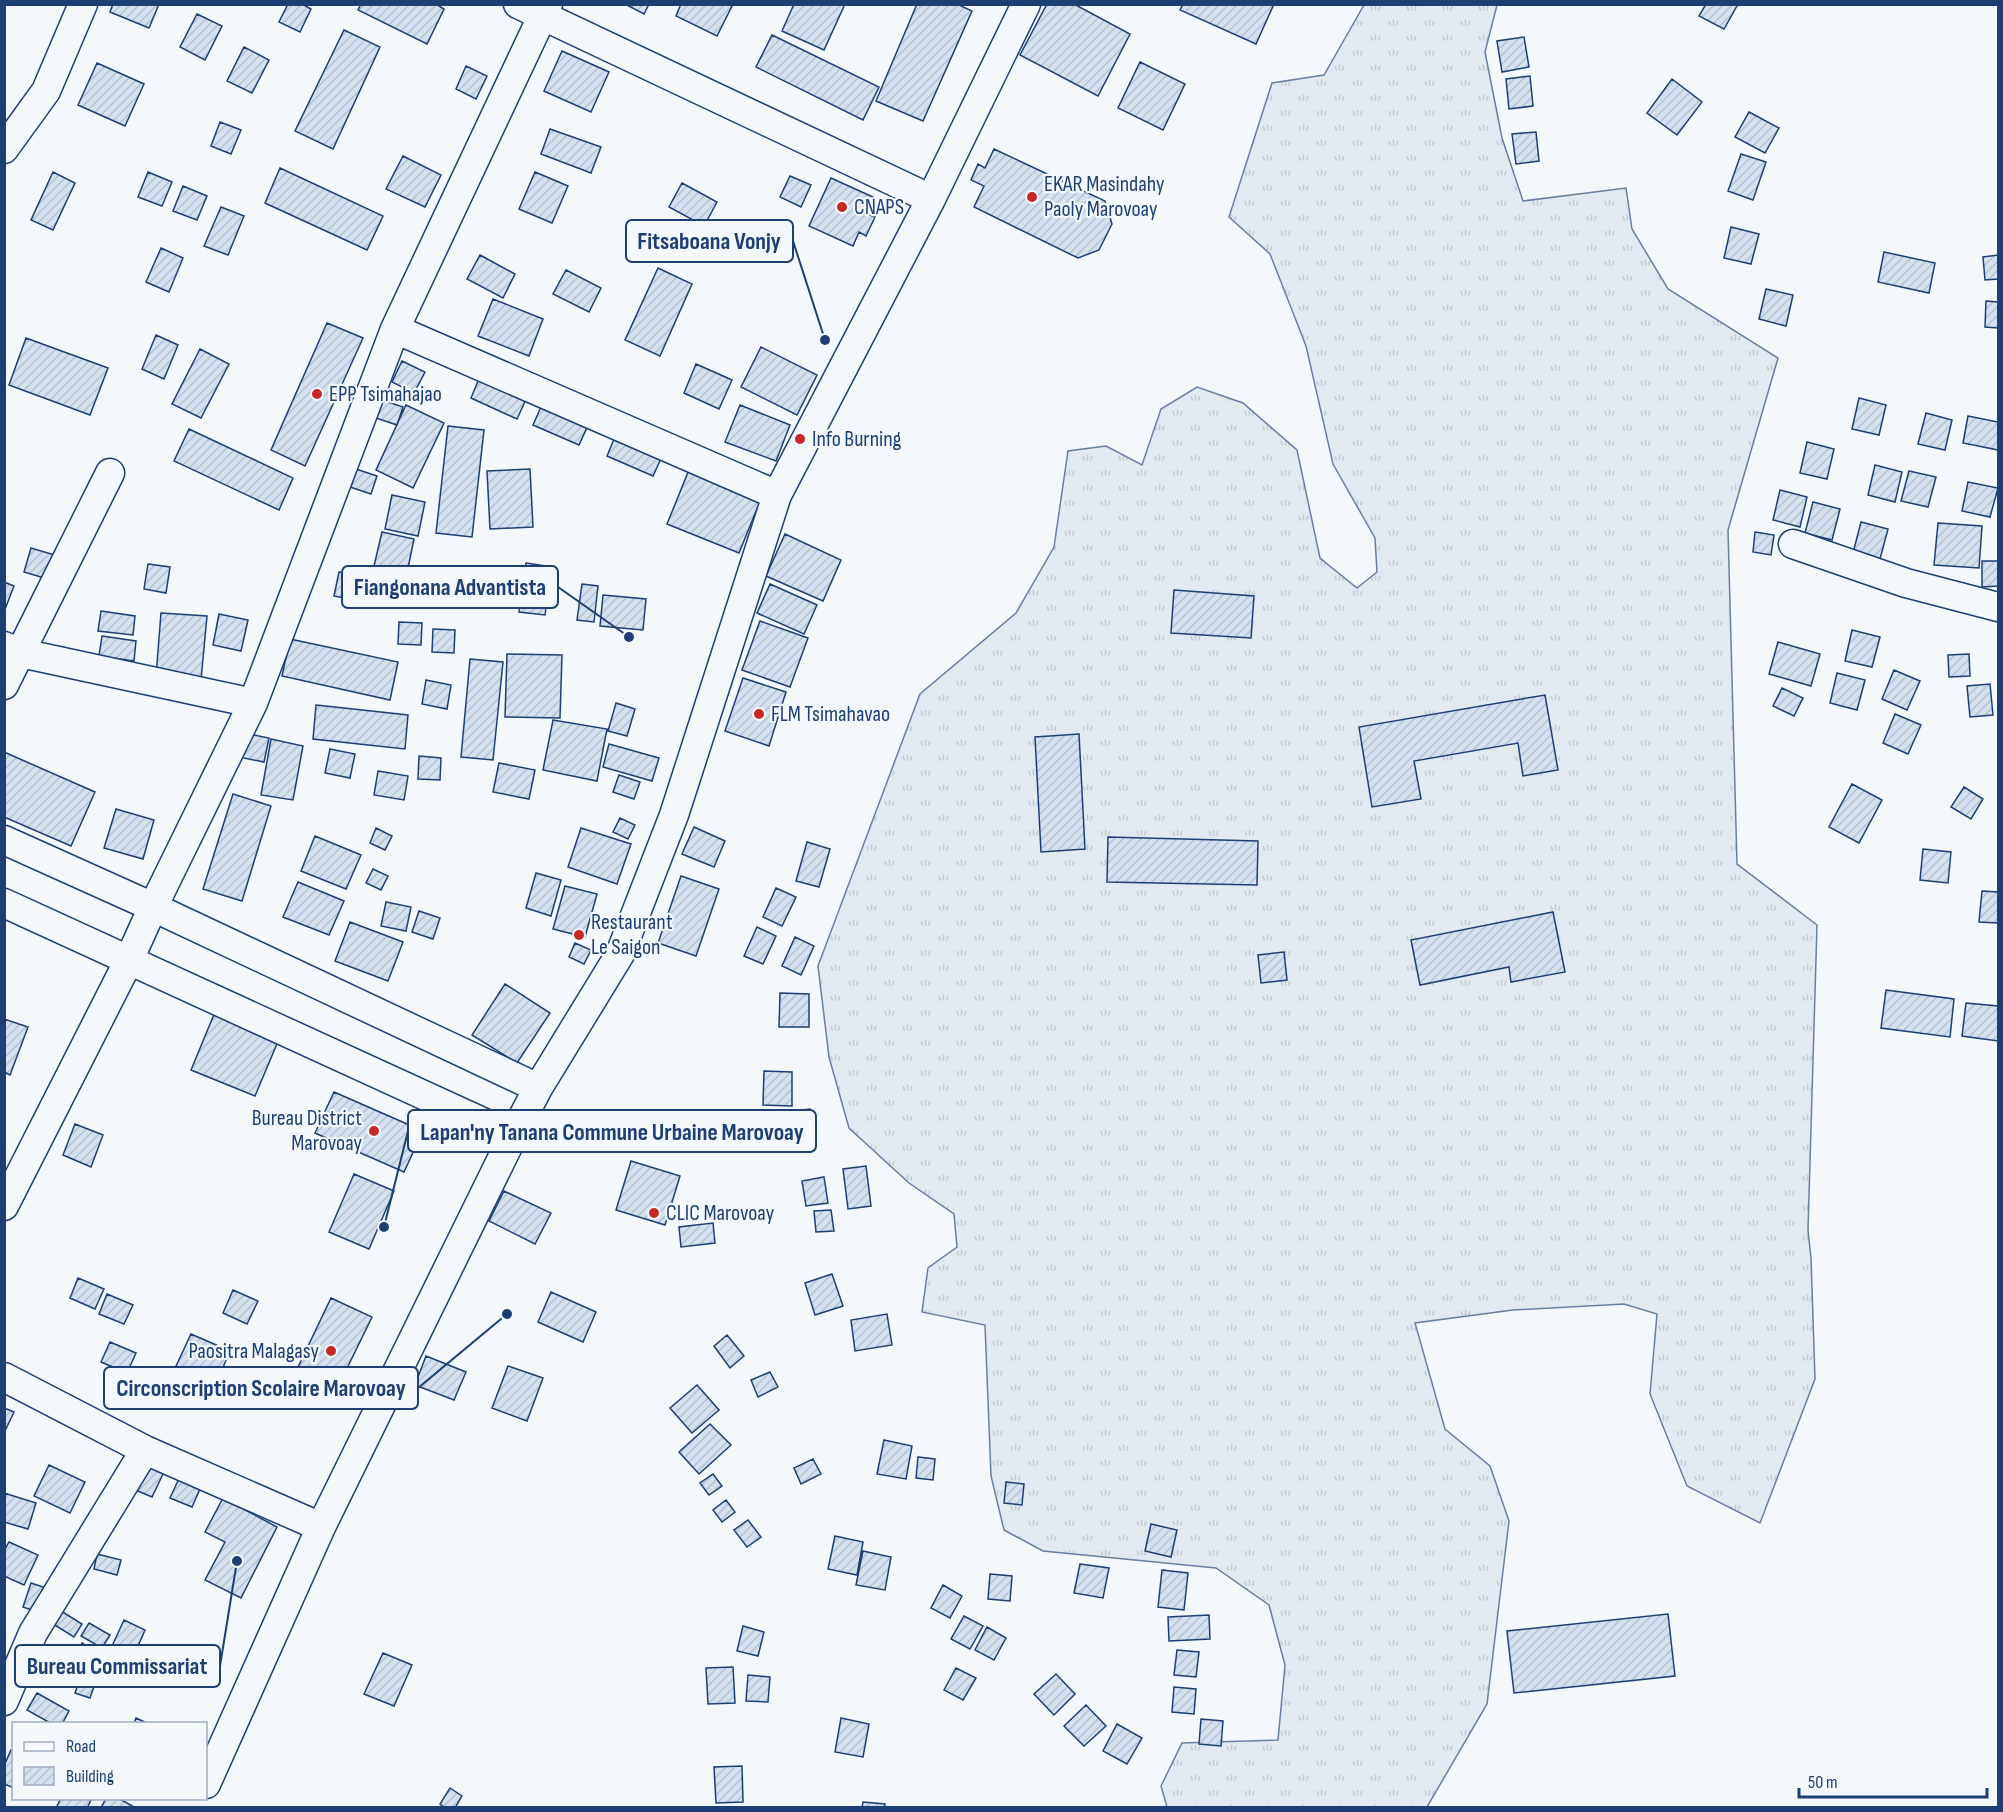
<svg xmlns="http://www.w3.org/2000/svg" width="2003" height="1812" font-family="'Sofia Sans Condensed',sans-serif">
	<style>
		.grass { fill: url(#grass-tufts); stroke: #687fa3; stroke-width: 1.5 }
		.building { fill: url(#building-hatch); stroke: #1d3f73; stroke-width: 1.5 }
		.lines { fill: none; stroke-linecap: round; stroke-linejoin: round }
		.minor-casing { stroke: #1d3f73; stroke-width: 31 }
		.minor { stroke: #f4f7fb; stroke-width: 28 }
		.poi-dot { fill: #c62828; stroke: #f4f7fb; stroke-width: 2 }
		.labels { text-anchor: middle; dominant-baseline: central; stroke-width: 4.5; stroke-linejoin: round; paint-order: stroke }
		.poi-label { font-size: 22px; fill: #1d3f73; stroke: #f4f7fb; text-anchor: start }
		.leader { fill: none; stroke: #1d3f73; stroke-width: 2 }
		.callout-dot { fill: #1d3f73; stroke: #f4f7fb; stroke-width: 2 }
		.callout { fill: #f4f7fb; stroke: #1d3f73; stroke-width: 2 }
		.callout-label { font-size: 24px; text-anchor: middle; font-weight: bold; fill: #1d3f73 }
	</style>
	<defs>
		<pattern id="grass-tufts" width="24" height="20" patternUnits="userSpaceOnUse" patternTransform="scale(1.5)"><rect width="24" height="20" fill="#e3e9f0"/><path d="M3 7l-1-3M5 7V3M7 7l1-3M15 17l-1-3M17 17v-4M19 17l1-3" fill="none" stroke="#c2c9d1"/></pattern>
		<pattern id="building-hatch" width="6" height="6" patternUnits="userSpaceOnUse" patternTransform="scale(1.5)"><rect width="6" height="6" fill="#d5e0f0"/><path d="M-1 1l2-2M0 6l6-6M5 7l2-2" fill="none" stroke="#b6c1d1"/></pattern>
	</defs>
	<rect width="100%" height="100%" fill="#f4f7fb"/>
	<path class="grass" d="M1364 5H1497L1485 52 1502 138 1523 201 1626 188 1632 229 1668 289 1778 358 1728 530 1737 864 1817 925 1808 1230 1811 1258 1815 1379 1760 1523 1687 1486 1650 1394 1657 1314 1624 1304 1513 1310 1415 1323 1445 1429 1490 1466 1509 1521 1487 1704 1427 1807H1167L1161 1786 1182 1743 1278 1740 1285 1665 1269 1605 1216 1568 1043 1551 1004 1530 991 1476 985 1325 922 1312 928 1268 957 1247 954 1214 909 1183 849 1128 829 1057 818 966 920 694 1016 613 1054 547 1068 451 1106 446 1142 465 1161 409 1197 387 1243 403 1297 450 1320 558 1357 588 1377 572 1375 538 1333 464 1306 346 1270 254 1229 217 1272 83 1324 75Z"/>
	<path class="building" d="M113 4H159L149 28 110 12Z
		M288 4H302L311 9 300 32 279 22Z
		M361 4H436L444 9 427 44 358 10Z
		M625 4H649L644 14Z
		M681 4H728L732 6 717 36 676 16Z
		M794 4H845L824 50 782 31Z
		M917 4H957L972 11 923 121 876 101Z
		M1047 4H1074L1130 34 1098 96 1020 55Z
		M1183 4H1274L1256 44 1180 10Z
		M1706 4H1738L1724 29 1699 16Z
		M197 14 222 26 205 60 180 47Z
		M344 30 380 47 333 149 295 131Z
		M772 35 879 87 863 120 756 67Z
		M1524 37 1529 67 1502 72 1497 41Z
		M244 47 269 60 252 93 227 81Z
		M562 51 609 72 591 112 544 91Z
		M1140 62 1185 84 1163 130 1118 108Z
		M97 63 144 84 125 126 78 105Z
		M466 66 487 76 476 99 456 89Z
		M1530 76 1533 106 1509 109 1506 79Z
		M1672 79 1702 102 1677 135 1647 113Z
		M1749 112 1779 128 1765 153 1735 137Z
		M220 122 241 130 231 154 211 146Z
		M550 129 601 147 591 173 541 154Z
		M1536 132 1539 161 1516 164 1512 134Z
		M994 149 1105 201 1112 224 1099 250 1078 258 974 207 984 186 971 180 978 164 985 168Z
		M1741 154 1766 162 1753 200 1728 191Z
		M403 156 441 175 425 207 386 189Z
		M280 168 383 216 367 250 265 203Z
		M53 172 75 183 53 230 31 220Z
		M148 172 172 182 162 206 138 197Z
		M535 172 568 186 552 223 519 209Z
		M790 176 811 185 801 207 780 197Z
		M831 178 875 198 868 214 875 217 866 236 859 232 853 246 809 226Z
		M682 183 717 202 704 226 669 207Z
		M183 186 207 196 197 220 173 211Z
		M221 207 244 216 228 255 204 246Z
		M1731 227 1759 234 1751 264 1724 258Z
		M161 248 183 258 169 292 146 282Z
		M1884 252 1935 263 1929 293 1878 282Z
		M480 255 515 274 503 298 467 279Z
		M1998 255V279L1985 280 1983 257Z
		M658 268 692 284 660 356 625 340Z
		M566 270 601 288 589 312 553 294Z
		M1766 289 1793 295 1786 326 1759 319Z
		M493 299 543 319 529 356 478 336Z
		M1986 301 1998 302V328L1985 327Z
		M327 323 363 338 305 466 271 450Z
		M156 335 178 345 164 379 142 369Z
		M26 338 108 368 90 415 9 385Z
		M761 347 817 375 797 415 741 387Z
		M200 349 229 364 201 418 172 404Z
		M402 361 425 372 414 393 392 382Z
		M696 364 732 380 719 409 684 393Z
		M481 374 528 395 517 419 471 398Z
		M1859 398 1886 405 1879 435 1852 429Z
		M382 400 403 407 397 425 376 418Z
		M544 400 590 421 579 445 533 425Z
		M406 405 444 423 413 488 376 470Z
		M740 405 790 425 776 461 725 442Z
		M1926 413 1952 420 1945 450 1918 444Z
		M1968 416 1998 422V450L1963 443Z
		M448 426 484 430 472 537 436 533Z
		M189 429 293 478 279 510 174 461Z
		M617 432 664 452 653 476 607 456Z
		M1807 442 1834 449 1827 479 1800 473Z
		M691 465 763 494 739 553 667 524Z
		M1875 465 1902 472 1895 502 1868 495Z
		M356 469 377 476 371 494 350 487Z
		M530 469 533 527 490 529 487 471Z
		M1909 471 1936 477 1928 507 1901 501Z
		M1968 482 1998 488 1990 517 1962 511Z
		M1780 490 1807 497 1800 527 1773 520Z
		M392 495 425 502 418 536 385 529Z
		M1813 502 1840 509 1832 540 1805 533Z
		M1861 522 1888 529 1880 559 1853 553Z
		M1938 523 1982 526 1979 568 1934 565Z
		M382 532 414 539 407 573 374 566Z
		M1755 532 1774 535 1771 555 1753 552Z
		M785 534 841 560 823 601 766 576Z
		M31 548 58 556 51 580 24 572Z
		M1982 561H1998V586L1982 587Z
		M526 563 552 567 545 615 519 612Z
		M148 564 170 567 166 593 144 589Z
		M339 572 364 577 359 601 334 596Z
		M4 582 14 586 4 612Z
		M582 584 598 586 594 622 577 620Z
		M770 584 817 605 804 634 757 613Z
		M1174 590 1254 596 1251 638 1171 633Z
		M603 595 646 599 643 630 600 626Z
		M101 611 135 616 133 635 98 631Z
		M161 613 207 616 201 680 156 676Z
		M219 614 248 620 241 651 213 645Z
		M760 621 808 638 790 687 742 670Z
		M399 622 422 623 421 645 398 644Z
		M433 629 455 630 454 653 432 652Z
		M1852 630 1880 637 1872 667 1845 661Z
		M102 636 136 641 134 661 99 656Z
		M290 639 398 662 390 700 282 676Z
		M1778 642 1820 654 1811 686 1769 674Z
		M507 654 562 655 560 718 505 717Z
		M1969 654 1970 676 1949 677 1948 655Z
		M470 659 503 662 493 760 461 757Z
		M1894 670 1920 681 1907 710 1882 699Z
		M1837 673 1865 680 1857 710 1830 703Z
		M743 678 786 692 769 746 725 731Z
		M426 680 451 685 447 709 422 704Z
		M1990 684 1993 715 1970 717 1967 686Z
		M1782 688 1803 698 1794 716 1773 706Z
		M1545 695 1558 770 1523 776 1518 743 1414 761 1421 799 1372 807 1359 727Z
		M616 703 635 709 627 736 608 731Z
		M316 705 408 715 405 749 313 739Z
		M1895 714 1921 725 1908 754 1883 743Z
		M553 720 607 729 597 781 543 770Z
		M244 733 269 738 264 762 239 757Z
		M1079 734 1085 849 1041 852 1035 737Z
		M271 739 303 746 293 800 261 795Z
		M609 744 659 758 652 781 603 767Z
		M330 749 355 754 350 778 325 773Z
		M4 752 95 792 71 846 4 817Z
		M419 756 441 758 440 780 418 779Z
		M499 763 535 770 529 799 493 792Z
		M378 771 408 776 404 800 374 795Z
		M619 775 640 782 634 799 613 792Z
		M1852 784 1882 800 1859 843 1829 827Z
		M1964 787 1983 799 1971 819 1951 807Z
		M233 794 271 806 242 901 203 889Z
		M116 809 154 820 143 859 104 848Z
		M620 818 635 825 628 839 613 832Z
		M694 827 725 841 714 867 682 854Z
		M376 828 392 836 385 850 370 843Z
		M581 828 631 844 617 884 568 867Z
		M315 836 361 855 346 889 301 871Z
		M1108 837 1258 841 1257 885 1107 882Z
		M807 842 830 849 819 887 796 881Z
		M1923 849 1951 852 1948 883 1920 880Z
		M373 869 388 876 381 890 366 883Z
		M536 873 561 880 551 916 526 908Z
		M681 876 719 889 696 956 658 943Z
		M298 882 344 901 329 935 283 917Z
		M565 886 597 894 585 937 553 929Z
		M776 888 796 897 782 926 763 917Z
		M1982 891 1998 892V923L1979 922Z
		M386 902 411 907 406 931 381 926Z
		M419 911 440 918 433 939 412 932Z
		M1553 912 1565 972 1511 982 1509 967 1420 985 1411 940Z
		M350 922 403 942 388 981 335 961Z
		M757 927 776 936 763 964 744 956Z
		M795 937 814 946 801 975 782 966Z
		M575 943 591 950 584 964 569 957Z
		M1284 952 1287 980 1261 983 1258 955Z
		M505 984 550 1013 517 1063 472 1035Z
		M1886 990 1954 999 1950 1037 1881 1028Z
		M780 993 809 994V1027H779Z
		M1966 1003 1998 1006V1041L1962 1036Z
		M215 1012 279 1039 255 1096 191 1070Z
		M4 1019 28 1027 10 1075 4 1072Z
		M764 1071 792 1072V1106L763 1105Z
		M334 1092 423 1131 404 1172 315 1133Z
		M810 1109 812 1130 795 1132 792 1111Z
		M75 1124 103 1135 91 1167 63 1155Z
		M631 1161 680 1176 665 1225 616 1210Z
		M866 1166 871 1206 848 1209 843 1169Z
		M354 1174 394 1191 369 1249 329 1232Z
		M824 1177 828 1203 806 1206 802 1181Z
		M504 1191 551 1213 535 1244 489 1221Z
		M831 1210 834 1231 816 1232 814 1211Z
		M713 1223 715 1243 681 1247 679 1227Z
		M832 1274 843 1306 815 1315 805 1283Z
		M78 1278 104 1289 95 1309 70 1298Z
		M233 1290 258 1301 247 1324 223 1313Z
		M551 1292 596 1312 583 1342 538 1322Z
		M107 1294 133 1305 124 1324 99 1314Z
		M331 1298 372 1317 330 1403 290 1384Z
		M887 1314 892 1345 855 1351 851 1320Z
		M191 1334 230 1351 211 1395 171 1377Z
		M727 1335 744 1356 730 1368 714 1346Z
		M110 1342 136 1353 127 1373 101 1362Z
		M426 1356 466 1372 454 1400 415 1385Z
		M508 1366 543 1378 527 1421 492 1408Z
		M770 1372 778 1387 758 1397 751 1380Z
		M697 1385 719 1410 692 1433 670 1408Z
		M4 1408 14 1412 4 1433Z
		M710 1424 731 1445 699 1474 679 1452Z
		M884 1440 912 1446 906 1479 877 1474Z
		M918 1457 935 1459 933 1480 916 1478Z
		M813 1459 821 1474 801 1484 794 1468Z
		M142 1463 164 1472 152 1497 131 1488Z
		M49 1465 85 1482 70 1513 34 1496Z
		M182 1472 203 1482 192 1507 170 1498Z
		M713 1474 722 1486 709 1495 700 1483Z
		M1006 1482 1024 1484 1022 1505 1004 1503Z
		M4 1493 36 1503 28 1529 4 1522Z
		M223 1498 277 1527 241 1598 205 1580 225 1542 205 1532Z
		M726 1500 735 1512 722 1522 713 1510Z
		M748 1520 761 1537 747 1547 734 1530Z
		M1151 1524 1177 1530 1171 1557 1145 1551Z
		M835 1536 863 1542 857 1575 828 1569Z
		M9 1542 38 1555 24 1585 4 1576V1551Z
		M863 1551 891 1557 885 1590 856 1585Z
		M97 1554 121 1560 117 1575 94 1569Z
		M1080 1564 1109 1568 1103 1598 1074 1593Z
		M1162 1570 1188 1573 1184 1610 1158 1607Z
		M990 1574 1012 1576 1010 1601 988 1599Z
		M31 1583 46 1588 38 1612 23 1607Z
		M943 1585 962 1596 950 1618 931 1608Z
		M61 1611 82 1624 74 1637 53 1624Z
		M1668 1614 1675 1676 1514 1693 1507 1631Z
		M1209 1615 1210 1639 1169 1641 1168 1617Z
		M964 1616 983 1626 970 1649 951 1639Z
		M124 1620 145 1630 134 1655 112 1646Z
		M89 1623 110 1635 102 1648 81 1636Z
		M743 1626 764 1632 758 1656 737 1651Z
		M987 1627 1006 1638 994 1660 975 1650Z
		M82 1643 103 1656 95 1669 74 1656Z
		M1177 1650 1199 1652 1196 1677 1174 1675Z
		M383 1653 412 1665 394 1706 364 1694Z
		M733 1667 735 1703 708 1704 706 1668Z
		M956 1668 976 1678 963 1700 944 1690Z
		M83 1670 98 1675 90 1698 75 1693Z
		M1056 1674 1075 1694 1054 1715 1034 1694Z
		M748 1675 770 1677 768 1702 746 1701Z
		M1174 1687 1196 1689 1194 1714 1172 1712Z
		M37 1693 69 1711 62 1724H52L27 1710Z
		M1086 1705 1106 1726 1084 1746 1064 1726Z
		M136 1718 149 1724H134Z
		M841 1718 869 1724 863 1757 835 1752Z
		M1201 1719 1223 1721 1221 1746 1199 1744Z
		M1117 1724 1142 1738 1127 1764 1103 1751Z
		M11 1750 14 1751V1788L4 1784V1766Z
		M742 1766 743 1802 716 1803 714 1767Z
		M450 1788 462 1796 455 1808H445L440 1804Z
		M61 1798H92L87 1808H56Z
		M106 1798H118L136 1808H101Z
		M863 1802 885 1804 884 1808H862Z"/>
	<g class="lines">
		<defs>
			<path id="minor" d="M518 4 931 199
				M4 149 46 91 83 4
				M395 329 777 495
				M1793 544 1906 583 1998 607
				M4 646 21 653 253 703
				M4 685 110 473
				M4 840 153 907 538 1088
				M4 903 513 1136
				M4 1206 129 960 153 907 253 703 395 329 548 4
				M4 1377 145 1450 321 1527
				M4 1701 33 1633 145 1450
				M206 1784 321 1527 513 1136 538 1088 620 954 674 815 777 495 931 199 1026 4"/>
		</defs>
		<use href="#minor" class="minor-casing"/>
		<use href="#minor" class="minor"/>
	</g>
	<g class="poi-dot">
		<circle cx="1032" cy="197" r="6"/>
		<circle cx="842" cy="207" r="6"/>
		<circle cx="317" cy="394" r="6"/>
		<circle cx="800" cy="439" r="6"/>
		<circle cx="759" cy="714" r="6"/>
		<circle cx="579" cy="935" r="6"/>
		<circle cx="374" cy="1131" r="6"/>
		<circle cx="654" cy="1213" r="6"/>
		<circle cx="331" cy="1351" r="6"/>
	</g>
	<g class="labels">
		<g class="poi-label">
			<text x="1044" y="184">EKAR Masindahy<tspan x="1044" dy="25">Paoly Marovoay</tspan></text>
			<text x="854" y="207">CNAPS</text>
			<text x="329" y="394">EPP Tsimahajao</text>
			<text x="812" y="439">Info Burning</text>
			<text x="771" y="714">FLM Tsimahavao</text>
			<text x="591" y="922">Restaurant<tspan x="591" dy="25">Le Saigon</tspan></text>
			<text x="362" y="1118" text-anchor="end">Bureau District<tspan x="362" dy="25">Marovoay</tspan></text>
			<text x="666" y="1213">CLIC Marovoay</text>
			<text x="319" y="1351" text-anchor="end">Paositra Malagasy</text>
		</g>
	</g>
	<path class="leader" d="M825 340L793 241M629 637L558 587M384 1227L408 1131M507 1314L418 1388M237 1561L220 1666"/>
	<g class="callout-dot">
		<circle cx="825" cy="340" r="6"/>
		<circle cx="629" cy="637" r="6"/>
		<circle cx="384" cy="1227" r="6"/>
		<circle cx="507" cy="1314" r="6"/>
		<circle cx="237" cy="1561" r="6"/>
	</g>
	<g class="callout">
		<rect x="626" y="220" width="167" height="42" rx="6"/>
		<rect x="342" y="566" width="216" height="42" rx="6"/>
		<rect x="408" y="1110" width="408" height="42" rx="6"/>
		<rect x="104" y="1367" width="314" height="42" rx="6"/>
		<rect x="15" y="1645" width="205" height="42" rx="6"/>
	</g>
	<g class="callout-label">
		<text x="709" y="249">Fitsaboana Vonjy</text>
		<text x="450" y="595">Fiangonana Advantista</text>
		<text x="612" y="1140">Lapan'ny Tanana Commune Urbaine Marovoay</text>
		<text x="261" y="1396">Circonscription Scolaire Marovoay</text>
		<text x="117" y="1674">Bureau Commissariat</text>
	</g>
	<rect width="2003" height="1812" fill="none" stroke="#1d3f73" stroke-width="12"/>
	<rect x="12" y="1722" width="195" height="78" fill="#f4f7fb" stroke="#9eadc5" stroke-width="1.5"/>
	<rect x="24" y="1742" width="30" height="9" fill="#f4f7fb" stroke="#9eadc5" stroke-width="1.5"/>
	<text x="66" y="1752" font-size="18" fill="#1d3f73">Road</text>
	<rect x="24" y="1767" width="30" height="18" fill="url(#building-hatch)" stroke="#9eadc5" stroke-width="1.5"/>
	<text x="66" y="1782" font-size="18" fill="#1d3f73">Building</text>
	<path d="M1799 1788v9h188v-9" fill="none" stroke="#1d3f73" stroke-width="3"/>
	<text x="1808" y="1788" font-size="18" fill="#1d3f73" stroke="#f4f7fb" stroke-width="4.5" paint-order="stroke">50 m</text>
</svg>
